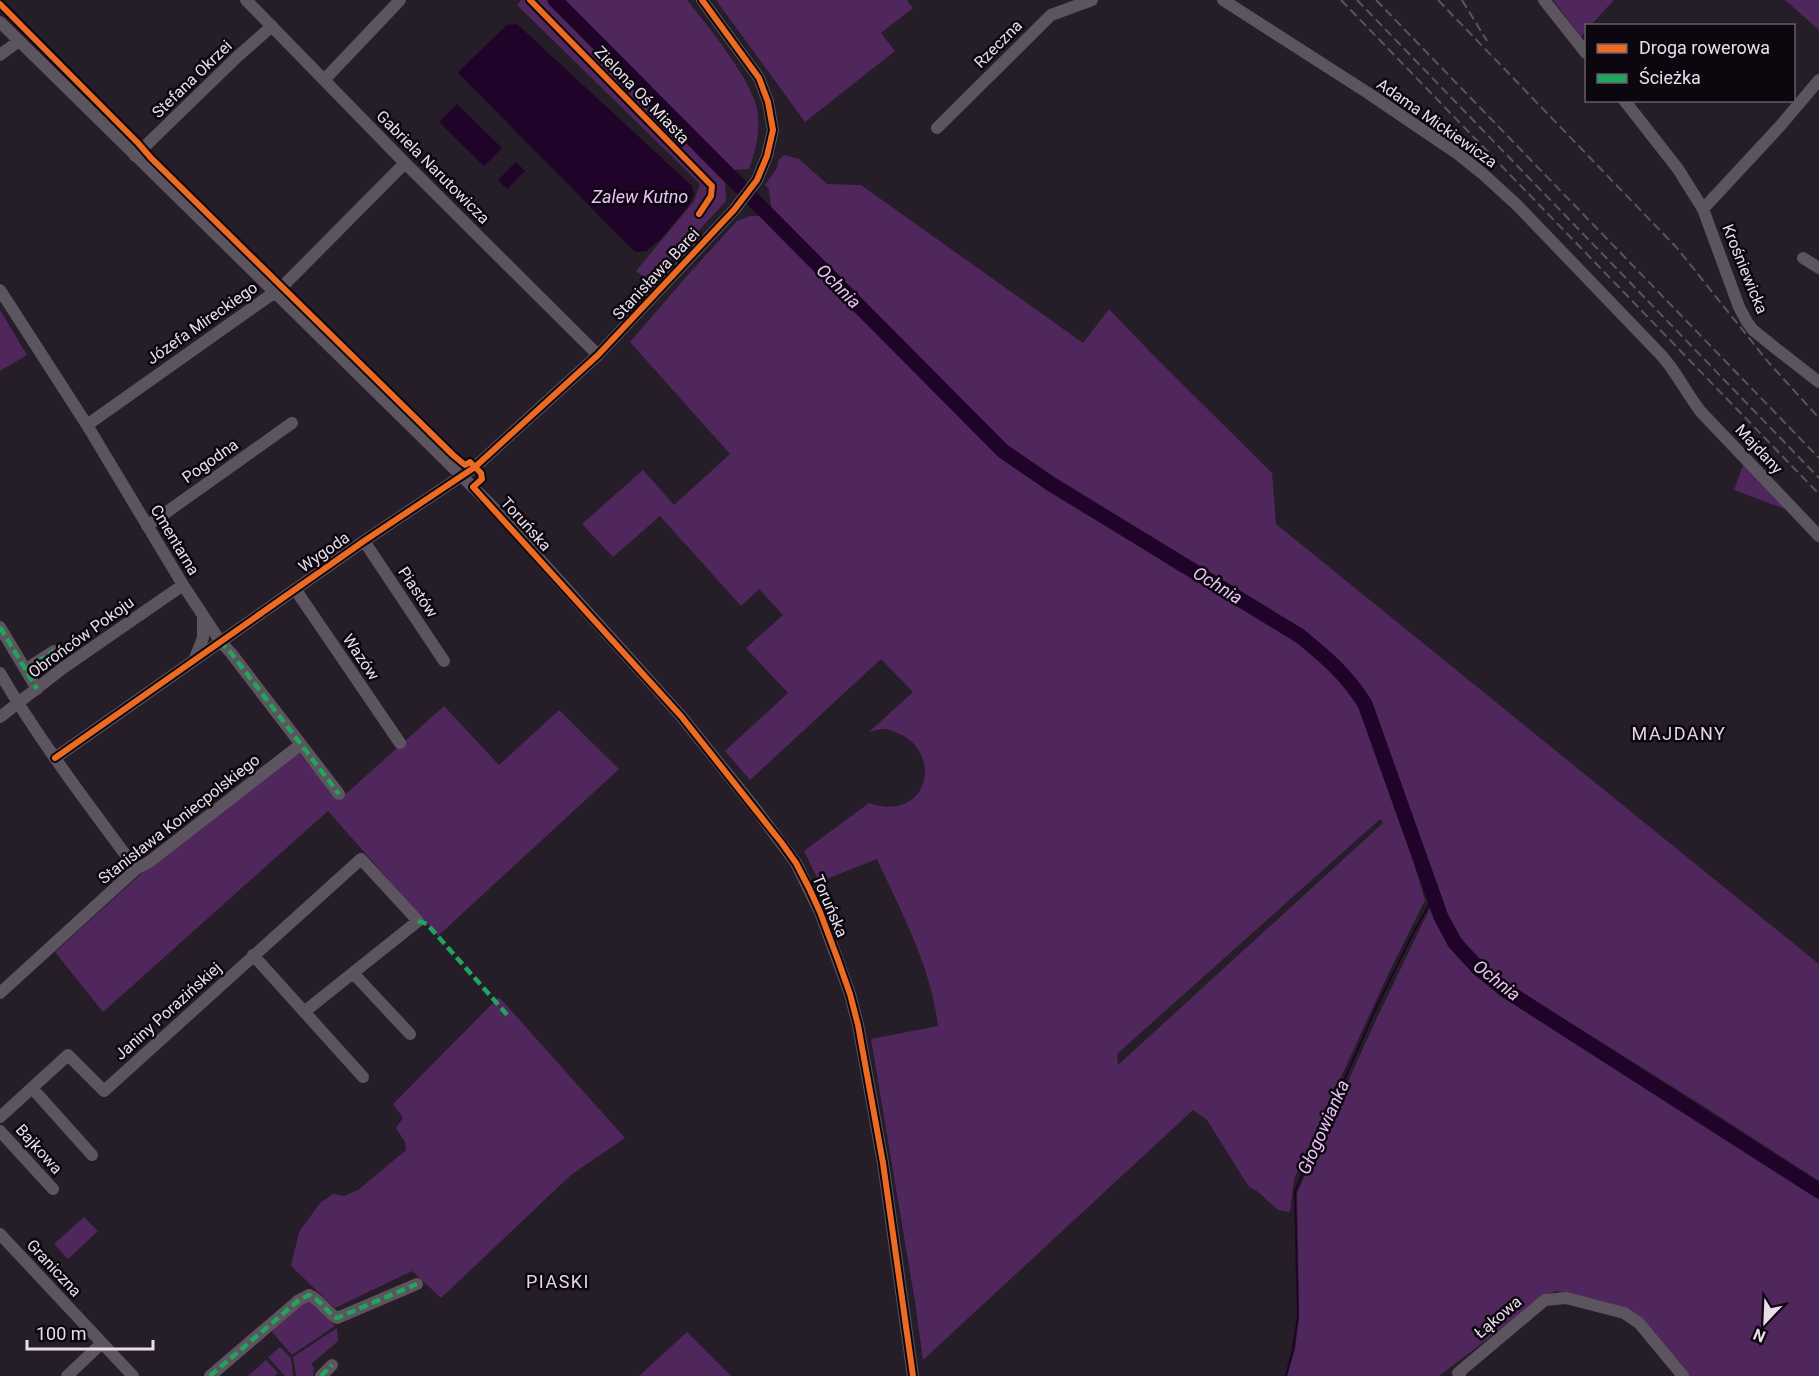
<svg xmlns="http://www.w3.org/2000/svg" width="1819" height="1376" font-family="Roboto,sans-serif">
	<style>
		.green { fill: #50275c; fill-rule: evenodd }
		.water { fill: #200328 }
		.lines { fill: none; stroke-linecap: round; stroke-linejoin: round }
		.stream { stroke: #200328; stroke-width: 2 }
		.river { stroke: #200328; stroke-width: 15 }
		.minor { stroke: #5c545e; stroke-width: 12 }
		.rail { stroke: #5b545d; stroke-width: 2; stroke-dasharray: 9 4.5; stroke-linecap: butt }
		.quiet { stroke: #20a55d; stroke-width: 4.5; stroke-dasharray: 9 4.5; stroke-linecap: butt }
		.cycleway-casing { stroke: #0c070e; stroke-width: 10 }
		.cycleway { stroke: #ed6a23; stroke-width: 6 }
		.labels { text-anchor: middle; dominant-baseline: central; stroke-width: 5; stroke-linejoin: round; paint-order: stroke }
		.street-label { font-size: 16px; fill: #e8deea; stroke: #0c070e }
		.water-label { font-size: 18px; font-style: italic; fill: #ebc0f8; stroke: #0c070e }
		.neighbourhood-label { font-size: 18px; letter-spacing: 1.5px; fill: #e5d3eb; stroke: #0c070e }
	</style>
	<rect width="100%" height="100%" fill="#251d27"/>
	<path class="green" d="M521 0H546L725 183 726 201 651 282 636 271 694 201 700 184 517 5Z
		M561 0H687C709 28 746 72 756 105 762 126 756 150 749 169L734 170 723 163Z
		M716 0H907L913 8 881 33 895 51 805 122Z
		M1553 0H1614L1591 25 1586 26V31L1581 37Z
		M1785 0H1819V30Z
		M784 155 799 159 827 184 861 185 1083 343 1109 309 1155 357 1272 473 1276 524 1819 964V1181L1705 1107 1505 982 1469 950 1448 917 1374 716 1357 682 1328 652 1299 630 1194 564 1087 500 1009 449 789 229 771 207 769 189 765 185 777 168 778 161Z
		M750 216H760L1008 462 1180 572 1192 577 1291 638 1323 661 1355 697 1373 740 1385 777 1394 796 1425 900 1391 968 1294 1179 1290 1212 1278 1210 1257 1191 1249 1187 1207 1120 1193 1110 923 1360 915 1302 871 1039 938 1026C931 966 902 914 877 859L819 882 804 851 869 803C926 823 945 756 900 734 896 733 891 730 887 729 882 728 874 731 869 732L913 692 881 659 750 780 725 751 788 693 746 648 783 615 759 589 741 606 660 516 613 557 582 524 643 470 674 505 730 454 630 342 686 277 737 221ZM1380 819 1383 823 1118 1065 1117 1054Z
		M0 310 27 355 0 371Z
		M1745 465 1790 511 1734 490 1743 466Z
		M444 706 499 765 559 710 619 769 438 936 328 811 103 1012 55 952 142 873 298 752 339 800Z
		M1432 909 1449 940 1475 972 1508 998 1546 1023 1570 1036 1819 1195V1376H1688L1624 1310 1557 1291 1547 1294 1539 1300 1439 1376H1287L1295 1350 1299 1317 1297 1193 1375 1022 1429 910Z
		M499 997 625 1138 571 1175 441 1298 412 1271 335 1308 291 1266 299 1232 320 1203 333 1194 344 1196 358 1190 406 1150 405 1142 396 1128 403 1118 393 1104Z
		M84 1217 98 1231 68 1259 54 1244Z
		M308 1300 313 1302 335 1326 292 1355 273 1333 272 1331Z
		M337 1328 338 1341 311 1364 314 1368 313 1376H296L293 1357Z
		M687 1332 731 1376H639Z
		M280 1347 291 1358 293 1376H285L268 1357Z
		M266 1360 278 1373 274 1376H248Z"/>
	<path class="water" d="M517 24 692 186 694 194 690 204 661 239 646 251 635 252 459 74V71L507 25Z
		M457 104 502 148 484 166 439 122Z
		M516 162 525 171 507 189 498 180Z"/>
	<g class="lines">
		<path class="stream" d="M1286 1376 1293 1349 1298 1316 1295 1191 1376 1008 1411 937 1434 896"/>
		<path class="river" d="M555 0 1003 451 1051 484 1300 636C1327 658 1346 674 1365 704L1441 917 1455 943 1478 968 1505 990 1819 1191"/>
		<path class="minor" d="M246 0 405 163 598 355
			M1223 0 1368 93 1458 154 1483 174 1517 205 1662 356C1677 373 1687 394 1701 412L1819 536
			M1544 0 1586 53
			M0 22 489 503 681 716 758 812 796 863 820 912 850 994 858 1025 883 1163 913 1376
			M0 55 19 41
			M324 80 400 0
			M1624 100 1678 169 1703 209 1739 307 1747 322 1753 330 1779 351 1819 382
			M937 128 1051 15 1092 0
			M135 156 237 57 272 26
			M1703 209 1781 125 1819 80
			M1803 258 1819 268
			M0 290 87 425 183 585 220 641 231 653 339 794
			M87 425 282 287 405 163
			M147 526 292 423
			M364 541 444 661
			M295 589 400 743
			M0 627 37 689
			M195 658 203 638V616
			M26 669 54 651
			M0 673C40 742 89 805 136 869
			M0 717 63 668 183 585
			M55 758 364 541 475 467 598 355 734 210 757 180 767 156 773 130 768 102 759 78 702 0
			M253 955 363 1077
			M353 973 410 1034
			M0 993 136 869 149 862 300 745
			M32 1088 92 1155
			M0 1117 68 1055 104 1091 361 859 418 921 304 1012
			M0 1131 53 1189
			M0 1234 133 1376
			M67 1376 102 1343
			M210 1376 299 1300 309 1295C321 1300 326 1312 337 1318L417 1284
			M321 1376 332 1365
			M1460 1376 1458 1373 1545 1300 1566 1298 1624 1313 1639 1323 1683 1376"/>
		<path class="rail" d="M1341 0 1819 494
			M1357 0 1819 478
			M1376 0 1819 458
			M1438 0 1677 248 1769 363 1819 418
			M1462 0 1487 41"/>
		<path class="quiet" d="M0 627 37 689
			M220 641 231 653 339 794
			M26 669 54 651
			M418 921 427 924 510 1018
			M210 1376 299 1300 309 1295C321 1300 326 1312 337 1318L417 1284
			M321 1376 332 1365"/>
		<defs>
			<path id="cycleway" d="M530 0 712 186 711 196 699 214
				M0 4 138 143 151 158 453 455 465 465 470 462 481 473 482 479 473 487 681 716 781 842 796 863 809 888 820 912 838 960 850 994 858 1025 883 1163 913 1376
				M55 758 364 541 475 467 598 355 734 210 757 180 767 156 773 130 768 102 759 78 702 0"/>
		</defs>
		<use href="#cycleway" class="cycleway-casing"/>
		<use href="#cycleway" class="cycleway"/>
	</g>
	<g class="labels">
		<g class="street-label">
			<text transform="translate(998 44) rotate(-45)">Rzeczna</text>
			<text transform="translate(192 79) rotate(-44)">Stefana Okrzei</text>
			<text transform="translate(642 95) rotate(46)">Zielona Oś Miasta</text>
			<text transform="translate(1437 123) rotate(35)">Adama Mickiewicza</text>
			<text transform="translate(433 167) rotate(45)">Gabriela Narutowicza</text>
			<text transform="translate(1745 269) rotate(68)">Krośniewicka</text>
			<text transform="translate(656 274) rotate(-47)">Stanisława Barei</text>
			<text transform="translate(202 323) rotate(-35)">Józefa Mireckiego</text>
			<text transform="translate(1759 449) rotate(47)">Majdany</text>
			<text transform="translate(210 461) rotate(-35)">Pogodna</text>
			<text transform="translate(526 524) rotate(48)">Toruńska</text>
			<text transform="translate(175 540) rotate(59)">Cmentarna</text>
			<text transform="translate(324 552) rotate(-35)">Wygoda</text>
			<text transform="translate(418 592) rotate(56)">Piastów</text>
			<text transform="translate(81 637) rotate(-36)">Obrońców Pokoju</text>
			<text transform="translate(361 657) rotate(56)">Wazów</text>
			<text transform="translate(179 819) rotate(-38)">Stanisława Koniecpolskiego</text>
			<text transform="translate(830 906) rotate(67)">Toruńska</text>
			<text transform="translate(168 1011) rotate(-42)">Janiny Porazińskiej</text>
			<text transform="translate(39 1149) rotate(48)">Bajkowa</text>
			<text transform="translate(54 1268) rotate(47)">Graniczna</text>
			<text transform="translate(1498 1317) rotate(-40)">Łąkowa</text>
		</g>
		<g class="water-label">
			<text x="640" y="196">Zalew Kutno</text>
			<text transform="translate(839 286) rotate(45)">Ochnia</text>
			<text transform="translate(1218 585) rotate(32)">Ochnia</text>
			<text transform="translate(1497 980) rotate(38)">Ochnia</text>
			<text transform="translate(1323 1127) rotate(-66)">Głogowianka</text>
		</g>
		<g class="neighbourhood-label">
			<text x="1679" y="733">MAJDANY</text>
			<text x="558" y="1281">PIASKI</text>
		</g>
	</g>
	<rect x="1585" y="24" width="210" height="78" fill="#0c070e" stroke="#645d66" stroke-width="1.5"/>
	<rect x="1597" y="44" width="30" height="9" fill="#ed6a23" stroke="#645d66" stroke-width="1.5"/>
	<text x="1639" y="54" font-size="18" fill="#e8deea">Droga rowerowa</text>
	<rect x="1597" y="74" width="30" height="9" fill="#20a55d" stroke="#645d66" stroke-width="1.5"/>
	<text x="1639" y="84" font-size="18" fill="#e8deea">Ścieżka</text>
	<g transform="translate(1765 1322) rotate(203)" stroke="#0c070e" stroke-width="4.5" paint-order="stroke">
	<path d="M0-4.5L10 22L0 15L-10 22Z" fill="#e8deea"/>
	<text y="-9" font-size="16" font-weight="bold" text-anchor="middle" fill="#e8deea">N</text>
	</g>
	<path d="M27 1340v9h126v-9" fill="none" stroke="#e8deea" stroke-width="3"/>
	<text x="36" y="1340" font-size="18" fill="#e8deea" stroke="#0c070e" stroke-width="4.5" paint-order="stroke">100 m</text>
</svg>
